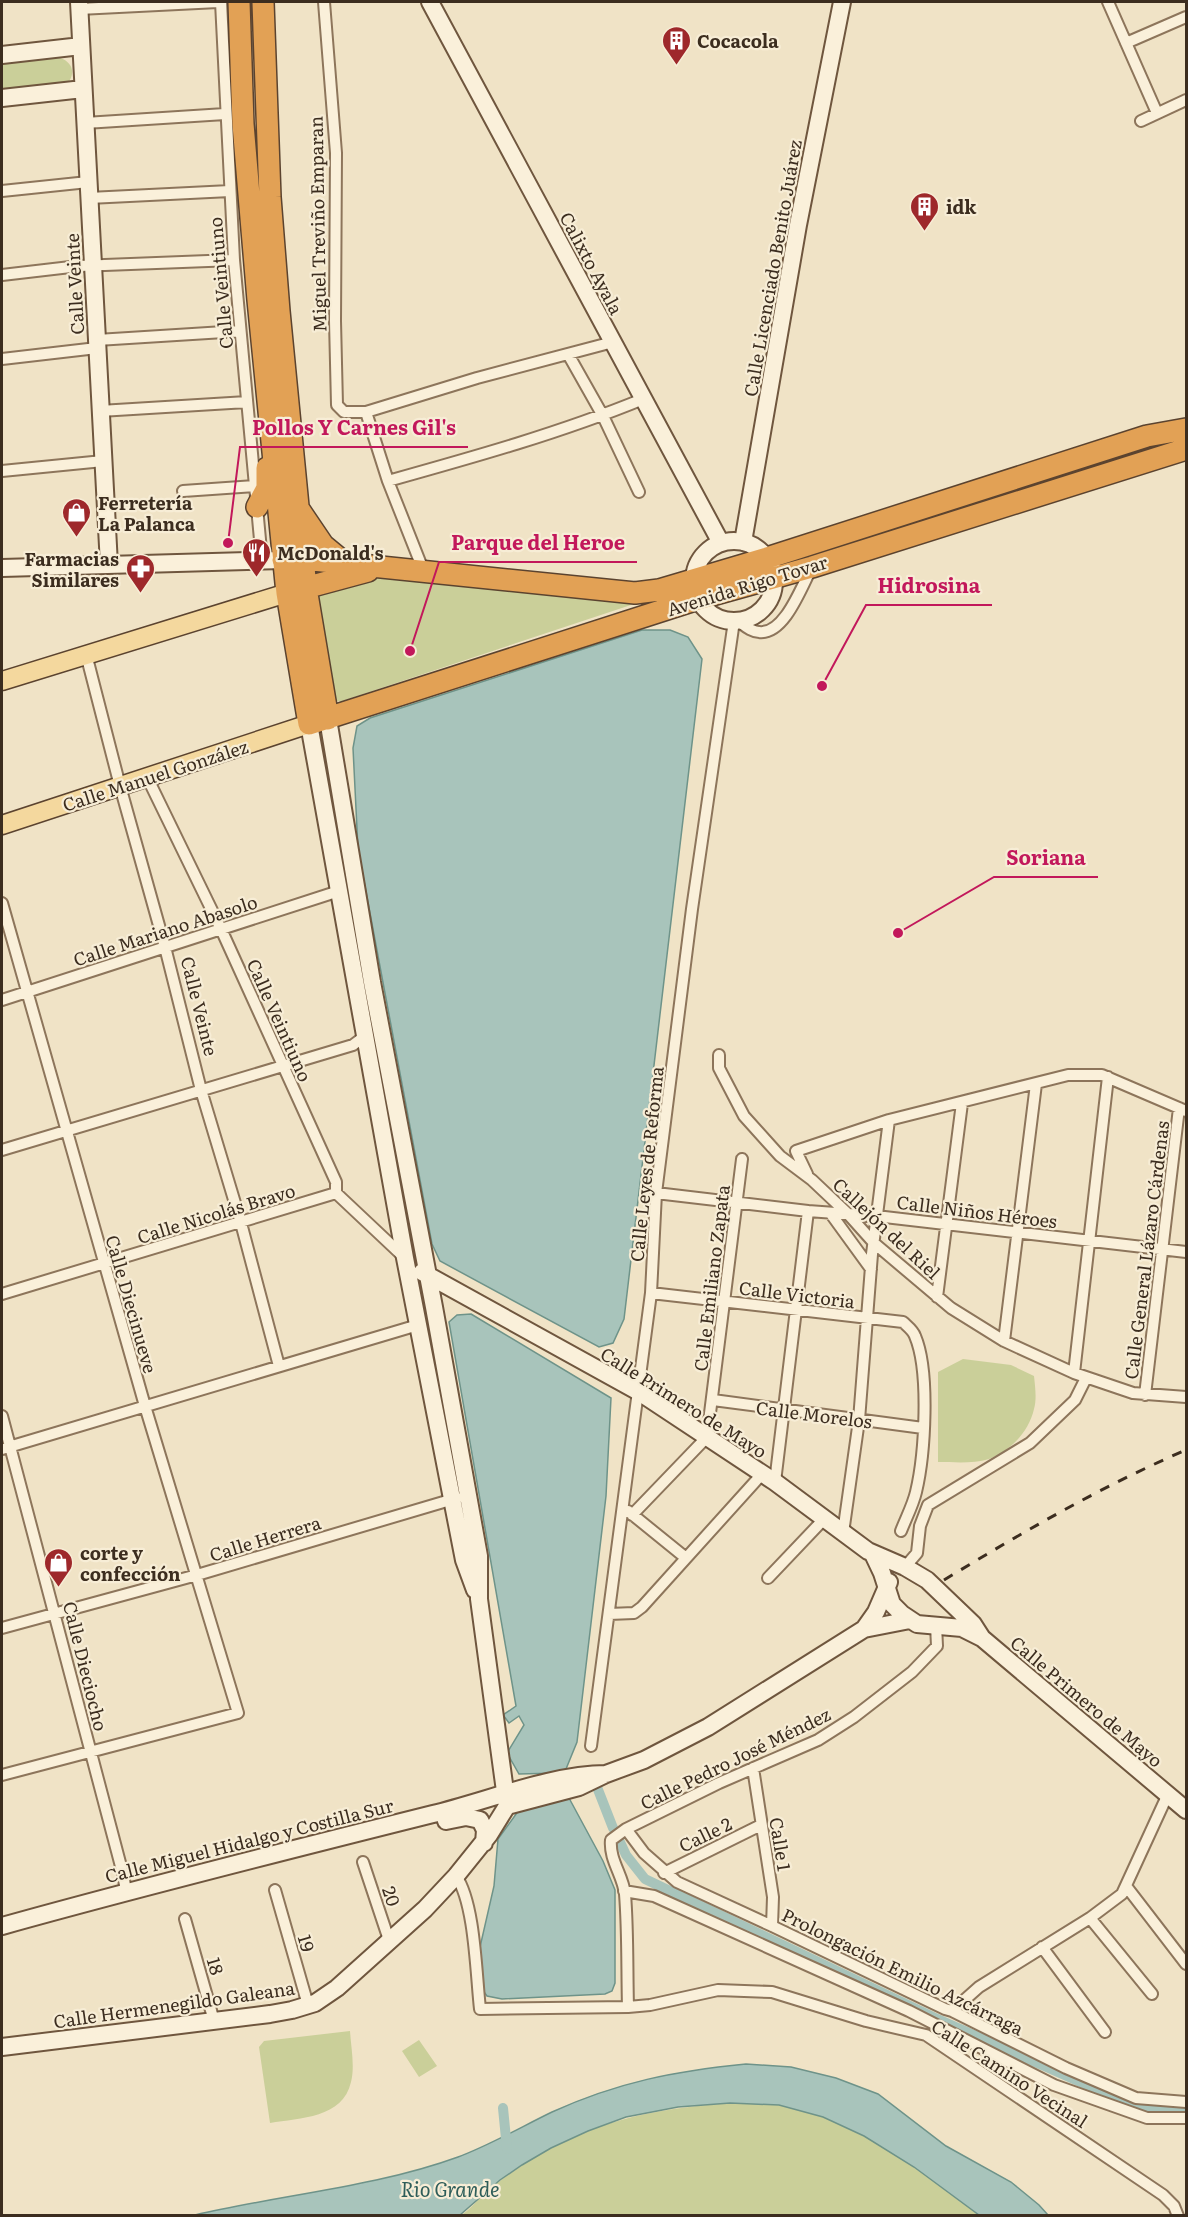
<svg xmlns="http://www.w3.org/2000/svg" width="1188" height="2217" font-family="Literata,serif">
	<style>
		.green { fill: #cacf99 }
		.water { fill: #a8c4bb; stroke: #6e9389; stroke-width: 1.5 }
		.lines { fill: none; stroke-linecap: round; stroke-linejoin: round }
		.canal { stroke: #a8c4bb; stroke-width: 10 }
		.street-casing { stroke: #8d755b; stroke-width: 14 }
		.secondary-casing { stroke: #6f563e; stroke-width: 20 }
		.primary-casing { stroke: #5b432f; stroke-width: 21 }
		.highway-casing { stroke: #5b432f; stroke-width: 24 }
		.street { stroke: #faf0da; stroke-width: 10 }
		.secondary { stroke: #faf0da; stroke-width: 16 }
		.primary { stroke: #f4d89e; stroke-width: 18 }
		.highway { stroke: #e2a155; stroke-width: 21 }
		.rail { stroke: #3c2d1f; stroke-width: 3; stroke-dasharray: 10 10; stroke-linecap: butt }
		.labels { text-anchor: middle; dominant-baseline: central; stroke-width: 4.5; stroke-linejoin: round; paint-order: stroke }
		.poi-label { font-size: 18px; font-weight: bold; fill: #3c2d1f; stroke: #f7edd6; text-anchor: start }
		.street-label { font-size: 18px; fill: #3c2d1f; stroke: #f7edd6 }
		.water-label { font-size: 20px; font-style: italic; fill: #2e5d59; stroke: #f7edd6 }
		.leader { fill: none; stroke: #c2185b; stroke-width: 2 }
		.callout-dot { fill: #c2185b; stroke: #f7edd6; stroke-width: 2 }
		.callout-label { font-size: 20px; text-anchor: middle; font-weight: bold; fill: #c2185b; stroke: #f7edd6; stroke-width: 4.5; stroke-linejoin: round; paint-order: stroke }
	</style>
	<rect width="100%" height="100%" fill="#f0e3c6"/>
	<path class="green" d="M60 58C73 62 76 74 67 84L2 92V64Z
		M379 577 643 601 342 701H333L318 596 320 593Z
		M963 1359 1011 1365 1034 1376C1035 1386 1037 1399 1034 1409 1029 1431 1011 1451 989 1459 973 1464 954 1462 938 1462V1372Z
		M350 2031C351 2047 355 2066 351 2082 343 2118 300 2118 270 2123L259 2047 264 2041Z
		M419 2040 437 2066 419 2077 402 2051Z
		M730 2103C746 2103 765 2102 781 2105 852 2118 924 2170 979 2215L460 2216C470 2210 476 2201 484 2194 496 2184 508 2174 521 2166 589 2121 651 2109 730 2103Z"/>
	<path class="water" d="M670 630 688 637 702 659 624 1319 613 1343 599 1347 440 1261 432 1244 358 849 353 748 357 726 370 718 642 630Z
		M471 1314 611 1398 606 1496 577 1742 566 1769 559 1773 519 1774 507 1753 524 1725 519 1716 509 1723 503 1715 516 1706 449 1322 457 1315Z
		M569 1798 603 1861 615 1890V1983L612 1991 605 1994 502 1999 487 1996 484 1992 480 1947 494 1886 498 1839 519 1810Z
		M746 2064 791 2067 836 2078 878 2094 946 2146 1011 2182 1039 2205 1048 2215H979L914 2167 864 2136 823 2117 779 2105 730 2103 678 2107 626 2117 588 2131 551 2148 522 2165 500 2180 460 2215H195C280 2195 376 2187 458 2157 490 2145 521 2127 552 2112 618 2082 675 2071 746 2064Z"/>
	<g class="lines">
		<path class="canal" d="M597 1787 613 1828
			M620 1842 626 1855 645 1879 933 2017 1137 2107 1168 2111 1186 2110
			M503 2108 507 2149"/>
		<defs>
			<path id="street" d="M221 2 234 260 262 561
				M324 2 336 153 335 321 337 405 344 412H366L477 378 613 342
				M1108 2 1157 113
				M79 9 218 2
				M1126 43 1186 17
				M1141 121 1186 100
				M85 123 225 114
				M2 191 88 182
				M89 198 230 191
				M2 275 79 266 234 260
				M97 340 240 331
				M568 354 603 416 639 492
				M2 359 97 348
				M100 411 247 402
				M366 412 388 481 424 572
				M2 471 103 461
				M388 481C474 457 560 433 643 399
				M183 491 255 486
				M738 621C744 625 751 632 759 632 784 635 801 588 811 569
				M86 654 120 786 165 947 201 1090 241 1223 279 1366
				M147 777 221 929 336 1182V1193L405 1258
				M2 903 145 1406 238 1713 2 1775
				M2 1000 339 891
				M719 1055V1068L744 1116 780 1156 812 1180 848 1214 874 1243 951 1308 1004 1341 1074 1373 1133 1393 1186 1397
				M2 1150 353 1045 365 1036
				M807 1174 796 1151 889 1120 1068 1075H1102L1186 1111
				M656 1193 808 1211 876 1216 1186 1252
				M831 1214 871 1269
				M651 1293 903 1322C907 1326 913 1330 915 1336 930 1371 925 1454 916 1492 913 1505 906 1518 901 1531
				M2 1294 336 1193
				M937 1297 962 1103
				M1004 1341 1036 1084
				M1074 1373 1108 1077
				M1145 1395 1179 1108
				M713 1400 923 1428
				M2 1416 123 1874 126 1891
				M2 1449 418 1325
				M775 1482 808 1211
				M628 1511 686 1558
				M632 1515 707 1437 742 1159
				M843 1533 859 1420 872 1254 889 1120
				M905 1567 917 1553 920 1526 928 1505 1030 1443 1075 1400 1086 1378
				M768 1578 825 1518
				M609 1614 634 1613 642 1607 762 1474
				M2 1628 197 1575 457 1498
				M591 1746 651 1293 656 1193 692 909 734 621
				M753 1768 773 1897 772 1926
				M626 1829 644 1853 677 1882 772 1926 945 2009 952 2011 1066 2068 1136 2098 1186 2102
				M363 1862 389 1940
				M664 1873 761 1825
				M456 1876C475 1903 476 1974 480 2009L628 2007 650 2005 718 1990 772 1992 866 2021 926 2035 1163 2195 1174 2206 1178 2216
				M1126 1886 1186 1964
				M275 1890 308 2005
				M624 1891 654 1896 909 2011 1054 2085 1147 2118H1186
				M1090 1918 1152 1994
				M185 1919 214 2021
				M1042 1947 1105 2032
				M628 2007C627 1970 628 1931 625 1894 623 1875 609 1860 611 1840L626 1829 719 1783 818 1740 854 1717 912 1672 937 1646 936 1625
				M952 2011 979 1987 1090 1918 1122 1894 1168 1794"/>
			<path id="secondary" d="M79 2 109 565
				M430 2 721 543
				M2 55 81 46
				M2 98 83 89
				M694 581a40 40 0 1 1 80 0a40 40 0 1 1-80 0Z
				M743 542 798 225 842 2
				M2 568 283 560
				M309 724 405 1258 464 1560 475 1590
				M422 1272 639 1392 775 1482 868 1551 905 1567 927 1580 973 1624 982 1638
				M873 1554 882 1573 892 1604 902 1614 917 1624 962 1628 982 1638 1186 1810
				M864 1629 876 1612 889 1582
				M507 1806 579 1787 606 1774 644 1760 708 1727 864 1629 910 1620
				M446 1821 466 1817 480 1820 485 1830 484 1843
				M2 1926C145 1886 289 1850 433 1814 487 1801 552 1774 606 1774
				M2 2047 270 2014 292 2010 315 2003 337 1988 425 1909 456 1876 489 1835 507 1806 479 1599V1556L434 1307 372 982 328 719"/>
			<path id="primary" d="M2 681 287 593
				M2 825 309 724"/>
			<path id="highway" d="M239 2 243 124 258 300 287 593 309 724 698 599 812 567 1186 449
				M263 2 270 197 279 311 306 588 328 719
				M257 507 267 488V468
				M300 511 323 545 346 564
				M283 560 303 559 635 593 659 590 767 558 1147 436 1186 429
				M294 591 368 571"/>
		</defs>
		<use href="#street" class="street-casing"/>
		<use href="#secondary" class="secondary-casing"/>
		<use href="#primary" class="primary-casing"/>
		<use href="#highway" class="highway-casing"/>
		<use href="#street" class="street"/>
		<use href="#secondary" class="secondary"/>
		<use href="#primary" class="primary"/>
		<use href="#highway" class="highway"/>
		<path class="rail" d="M944 1580C1023 1532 1102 1486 1186 1450"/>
	</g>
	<defs>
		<symbol id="building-pin" viewBox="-11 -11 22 30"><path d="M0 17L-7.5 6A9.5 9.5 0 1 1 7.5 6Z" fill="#9e282b" stroke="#f7edd6"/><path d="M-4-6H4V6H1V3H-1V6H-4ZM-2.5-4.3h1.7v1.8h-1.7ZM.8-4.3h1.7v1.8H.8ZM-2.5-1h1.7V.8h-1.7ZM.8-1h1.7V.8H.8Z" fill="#fff"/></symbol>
		<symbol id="shop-pin" viewBox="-11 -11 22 30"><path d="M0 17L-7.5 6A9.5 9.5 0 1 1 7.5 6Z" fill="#9e282b" stroke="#f7edd6"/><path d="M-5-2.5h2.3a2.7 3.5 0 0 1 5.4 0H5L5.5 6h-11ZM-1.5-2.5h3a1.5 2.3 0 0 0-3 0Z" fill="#fff"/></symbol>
		<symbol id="restaurant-pin" viewBox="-11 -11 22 30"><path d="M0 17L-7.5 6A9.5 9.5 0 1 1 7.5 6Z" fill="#9e282b" stroke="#f7edd6"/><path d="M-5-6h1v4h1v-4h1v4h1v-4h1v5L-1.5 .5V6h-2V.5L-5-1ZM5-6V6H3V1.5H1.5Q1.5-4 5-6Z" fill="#fff"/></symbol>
		<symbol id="pharmacy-pin" viewBox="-11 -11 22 30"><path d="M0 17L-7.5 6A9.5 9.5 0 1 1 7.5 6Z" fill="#9e282b" stroke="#f7edd6"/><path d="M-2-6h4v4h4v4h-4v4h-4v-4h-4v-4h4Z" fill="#fff"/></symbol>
	</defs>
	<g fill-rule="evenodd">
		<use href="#building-pin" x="660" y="24" width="33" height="45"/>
		<use href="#building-pin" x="908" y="190" width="33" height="45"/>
		<use href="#shop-pin" x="60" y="496" width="33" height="45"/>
		<use href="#restaurant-pin" x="240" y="536" width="33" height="45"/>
		<use href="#pharmacy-pin" x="124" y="552" width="33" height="45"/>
		<use href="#shop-pin" x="42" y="1546" width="33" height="45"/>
	</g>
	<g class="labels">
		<g class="poi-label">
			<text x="697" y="40">Cocacola</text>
			<text x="946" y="206">idk</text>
			<text x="98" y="502">Ferretería<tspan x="98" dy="21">La Palanca</tspan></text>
			<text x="277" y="552">McDonald's</text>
			<text x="119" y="558" text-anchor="end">Farmacias<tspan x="119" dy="21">Similares</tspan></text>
			<text x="80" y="1552">corte y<tspan x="80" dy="21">confección</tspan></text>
		</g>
		<g class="street-label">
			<text transform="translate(317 224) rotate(-91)">Miguel Treviño Emparan</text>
			<text transform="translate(592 263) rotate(62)">Calixto Ayala</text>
			<text transform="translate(772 268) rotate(-80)">Calle Licenciado Benito Juárez</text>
			<text transform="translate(220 283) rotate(-95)">Calle Veintiuno</text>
			<text transform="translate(74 284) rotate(-93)">Calle Veinte</text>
			<text transform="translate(747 585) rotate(-17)">Avenida Rigo Tovar</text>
			<text transform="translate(155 775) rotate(-18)">Calle Manuel González</text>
			<text transform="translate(165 930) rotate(-18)">Calle Mariano Abasolo</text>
			<text transform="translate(200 1006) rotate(76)">Calle Veinte</text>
			<text transform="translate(280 1020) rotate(66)">Calle Veintiuno</text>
			<text transform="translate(646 1164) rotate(-84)">Calle Leyes de Reforma</text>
			<text transform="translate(977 1211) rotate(7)">Calle Niños Héroes</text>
			<text transform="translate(216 1213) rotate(-17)">Calle Nicolás Bravo</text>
			<text transform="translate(887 1228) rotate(43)">Callejón del Riel</text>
			<text transform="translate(1146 1250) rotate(-83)">Calle General Lázaro Cárdenas</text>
			<text transform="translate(711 1278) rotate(-83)">Calle Emiliano Zapata</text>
			<text transform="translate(797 1294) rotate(7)">Calle Victoria</text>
			<text transform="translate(132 1304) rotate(74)">Calle Diecinueve</text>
			<text transform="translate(684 1402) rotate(32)">Calle Primero de Mayo</text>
			<text transform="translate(814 1414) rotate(7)">Calle Morelos</text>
			<text transform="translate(265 1538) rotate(-17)">Calle Herrera</text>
			<text transform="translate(86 1666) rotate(76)">Calle Dieciocho</text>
			<text transform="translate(1087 1701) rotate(40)">Calle Primero de Mayo</text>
			<text transform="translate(735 1758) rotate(-26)">Calle Pedro José Méndez</text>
			<text transform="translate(705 1834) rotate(-26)">Calle 2</text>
			<text transform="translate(249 1840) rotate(-14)">Calle Miguel Hidalgo y Costilla Sur</text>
			<text transform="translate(781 1844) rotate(81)">Calle 1</text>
			<text transform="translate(392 1896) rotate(72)">20</text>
			<text transform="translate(307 1943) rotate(74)">19</text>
			<text transform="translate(216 1966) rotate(74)">18</text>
			<text transform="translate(903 1971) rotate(26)">Prolongación Emilio Azcárraga</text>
			<text transform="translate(174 2004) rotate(-8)">Calle Hermenegildo Galeana</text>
			<text transform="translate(1010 2073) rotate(33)">Calle Camino Vecinal</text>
		</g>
		<g class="water-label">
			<text x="450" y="2188">Rio Grande</text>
		</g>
	</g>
	<path class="leader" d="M228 543L240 447H468M410 651L439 562H637M822 686L866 605H992M898 933L994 877H1098"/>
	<g class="callout-dot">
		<circle cx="228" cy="543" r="6"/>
		<circle cx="410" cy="651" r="6"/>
		<circle cx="822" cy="686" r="6"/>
		<circle cx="898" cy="933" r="6"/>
	</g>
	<g class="callout-label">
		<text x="354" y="435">Pollos Y Carnes Gil's</text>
		<text x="538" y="550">Parque del Heroe</text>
		<text x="929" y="593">Hidrosina</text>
		<text x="1046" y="865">Soriana</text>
	</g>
	<rect width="1188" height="2217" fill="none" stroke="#3c2d1f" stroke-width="6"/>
</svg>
